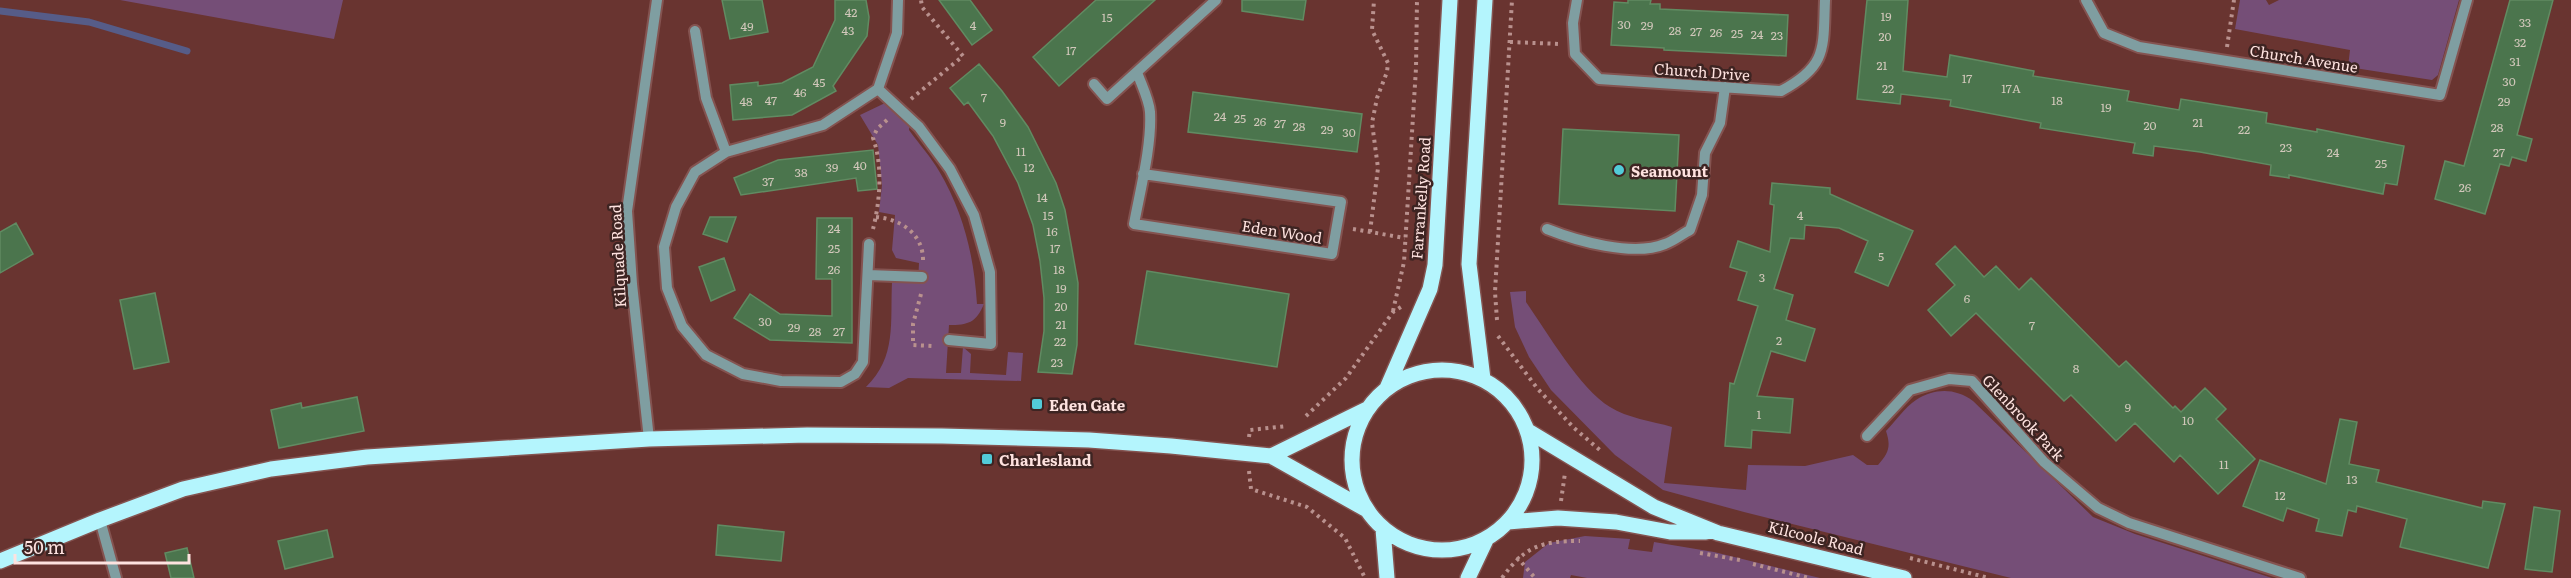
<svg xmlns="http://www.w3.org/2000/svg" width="2571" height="578" font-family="Literata,serif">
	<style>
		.green { fill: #754e77 }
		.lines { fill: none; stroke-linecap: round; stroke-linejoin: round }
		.stream { stroke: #565c88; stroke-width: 7 }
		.building { fill: #4b754d; stroke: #618b62; stroke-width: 1.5 }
		.minor-casing { stroke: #845350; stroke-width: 14 }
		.major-casing { stroke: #845350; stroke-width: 18 }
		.path { stroke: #b9918e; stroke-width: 4; stroke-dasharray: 3 4.5; stroke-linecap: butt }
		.minor { stroke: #7f9ea1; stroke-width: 10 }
		.major { stroke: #b4f5fd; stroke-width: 15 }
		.poi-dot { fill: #52cbd8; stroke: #3d2422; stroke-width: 2 }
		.labels { text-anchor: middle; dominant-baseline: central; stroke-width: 5; stroke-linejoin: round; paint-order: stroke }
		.number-label { font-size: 12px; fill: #d1c7ba }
		.street-label { font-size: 15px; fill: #fee2df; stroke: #3d2422 }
		.poi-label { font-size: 15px; font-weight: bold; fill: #fee2df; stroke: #3d2422; text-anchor: start }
	</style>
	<rect width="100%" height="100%" fill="#693430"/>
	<path class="green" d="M120 0H343L334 39Z
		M2240 0H2266L2269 5 2279 0H2459L2438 75 2432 80 2348 67 2350 50 2235 29Z
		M883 104H889L910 119 909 130C919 144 931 157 939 171 964 213 974 257 977 304H984C976 323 968 325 949 325L946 373H961L963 347 971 354 970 373 1006 375 1008 352 1023 353 1021 381 908 378 889 388 866 387C897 357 890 322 892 282L918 283 919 263 896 258 892 250 895 215 879 212 882 185 878 145 860 115Z
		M1526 291V302C1547 332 1580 389 1610 407 1627 418 1652 421 1672 427L1664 483 1746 490 1748 465 1805 466 1853 455 1867 465H1878C1889 453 1891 446 1886 431 1895 422 1905 407 1916 400 1935 388 1955 388 1973 401L2093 517 2135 534 2272 578H2011L1744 512 1663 490 1615 455 1551 390 1529 357 1515 327 1510 292Z
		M1585 536 1630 539 1628 549 1652 552 1654 542 1714 552 1820 578H1587L1571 575 1570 578H1523L1525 562 1549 543Z"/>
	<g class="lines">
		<path class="stream" d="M0 11 89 22 187 51"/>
	</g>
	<path class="building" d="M722 0H762L768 32 730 39Z
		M835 0H866L869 17 867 36 833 86 836 91 792 115 733 120 730 85 758 82V86L782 83 813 67 835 20Z
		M939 0H970L992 30 972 45Z
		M1096 0H1155L1059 86 1033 57Z
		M1242 0H1306L1303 20 1242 11Z
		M1628 0H1651L1650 4H1660V9L1788 15 1786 56 1664 50V48L1611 45 1614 2 1628 3Z
		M1867 0H1908L1903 71 1947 77 1950 55 2034 71 2033 76 2129 91 2127 101 2179 110 2181 99 2267 113 2266 123 2317 132V129L2404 146 2397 185 2385 183 2383 194 2289 175V178L2270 175 2271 165 2200 152 2154 146 2153 156 2133 153 2135 143 2040 128 2041 123 1950 106 1951 100 1901 94 1900 104 1857 99Z
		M2510 0H2553L2517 135 2532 139 2526 161 2512 157 2509 166 2500 164 2485 214 2435 199 2445 161 2464 166Z
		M979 64 1002 91 1028 127 1056 183 1065 210 1078 283 1077 345 1072 374 1038 372 1044 331V298L1040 261 1033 225 1018 183 993 136 968 102 964 105 950 88Z
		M1193 92 1362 114 1357 152 1188 132Z
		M1563 129 1679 135 1675 211 1559 204Z
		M873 150 877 189 858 191 856 178 741 195 734 178 778 160Z
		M1772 183 1830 188V194L1913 231 1888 286 1855 272 1868 241 1839 228 1805 225 1804 239 1790 238 1774 289 1793 295 1786 320 1815 329 1805 361 1771 351 1757 396 1793 399 1790 433 1752 430 1751 448 1725 446 1730 383 1734 384 1758 306 1738 300 1747 272 1730 267 1738 241 1770 252 1774 205 1770 204Z
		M710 217H736L727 242 703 234Z
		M817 218H852V343L770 340 734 318 750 294 780 314 832 316V279H816Z
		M16 223 33 254 0 273V232Z
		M1955 246 1984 277 1996 266 2019 290 2031 278 2119 367 2126 361 2173 408 2175 406 2181 412 2205 388 2226 409 2216 419 2255 459 2218 494 2180 455 2174 462 2135 423 2116 441 2071 395 2064 401 1976 313 1951 336 1928 310 1955 285 1936 264Z
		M724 258 735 290 711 301 699 267Z
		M1147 271 1289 294 1277 367 1135 344Z
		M155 293 169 362 134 369 120 300Z
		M357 397 364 431 279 448 271 410 301 403 302 408Z
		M2340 419 2357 422 2349 464 2379 470 2376 482 2482 508 2483 501 2505 504 2488 568 2400 547 2407 519 2357 506 2356 512 2348 510 2342 536 2316 531 2319 519 2287 508 2283 521 2243 506 2260 460 2326 484Z
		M2534 507 2560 511 2552 572 2525 569Z
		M718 525 784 532 781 561 716 555Z
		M327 530 333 557 285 569 278 541Z
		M187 548 194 578H171L165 553Z"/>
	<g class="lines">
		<defs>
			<path id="minor" d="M1577 0 1573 23 1575 54 1599 79 1781 91C1828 66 1823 48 1825 0
				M2086 0 2104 33 2139 47 2440 95 2467 0
				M695 31 706 98 726 152
				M1137 72C1141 84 1149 99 1150 112 1152 145 1140 191 1134 224L1332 254 1341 202 1143 174
				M1094 84 1107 99 1216 0
				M878 89 919 127 950 169 974 215 990 272 991 344 949 340
				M1547 229C1577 241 1633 257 1665 244 1674 241 1682 234 1690 230L1702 195 1705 153 1720 123 1725 87
				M869 244 863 362 855 374 841 382 781 381 743 374 706 355 682 326 667 288 664 247 676 207 695 172 726 152 823 125 878 89 897 33 898 0
				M868 275 922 277
				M1867 436 1910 390 1949 379 1972 381 2044 462 2098 508 2129 523 2300 578
				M649 439 632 284 627 211 657 0
				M100 520 116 578"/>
			<path id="major" d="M1352 460a90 90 0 1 1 180 0a90 90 0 1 1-180 0Z
				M1483 379 1469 264 1485 0
				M1387 388 1430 289 1435 265 1450 0
				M1528 431 1654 507 1718 533 1904 578
				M1271 456 1367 409
				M1508 522 1558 518 1616 522 1670 532H1706
				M1383 529 1387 578
				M0 561 100 520 183 489 271 469 367 457 649 439 807 435 942 436 1089 440 1171 446 1271 456 1367 510
				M1468 578 1486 540"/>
		</defs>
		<use href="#minor" class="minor-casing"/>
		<use href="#major" class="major-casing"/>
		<path class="path" d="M1510 42 1560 44
			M2227 47 2234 0
			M911 99 963 56 922 7 921 0
			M876 217C901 219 924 234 923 262
			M873 229C880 202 883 165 873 138L877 129 887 120
			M1353 229 1405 238
			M1370 232 1378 168 1372 123 1377 98 1387 72 1388 63 1372 30 1374 0
			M921 294 913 324V345L934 346
			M1393 311 1404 262 1416 68 1417 0
			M1497 320 1495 292 1512 0
			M1498 336 1537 388 1574 428 1601 451
			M1306 416 1346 378 1393 312 1401 307
			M1249 437 1250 430 1287 426
			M1249 471 1251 489 1307 507 1345 538 1365 578
			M1561 501 1565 473
			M1700 553 1740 560
			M1517 557 1535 578
			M1910 558 1989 578
			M1753 564 1809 578
			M1502 578C1525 546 1541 541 1580 541"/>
		<use href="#minor" class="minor"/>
		<use href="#major" class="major"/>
	</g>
	<g class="poi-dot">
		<circle cx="1619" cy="170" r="6"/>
		<rect x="1031" y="398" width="12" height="12" rx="3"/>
		<rect x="981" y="453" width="12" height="12" rx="3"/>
	</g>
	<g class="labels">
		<g class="number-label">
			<text x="851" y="12">42</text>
			<text x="1886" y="16">19</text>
			<text x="1107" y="17">15</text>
			<text x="2525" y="22">33</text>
			<text x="1624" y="24">30</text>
			<text x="973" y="25">4</text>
			<text x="1647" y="25">29</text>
			<text x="747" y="26">49</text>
			<text x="848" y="30">43</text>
			<text x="1675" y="30">28</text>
			<text x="1696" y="31">27</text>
			<text x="1716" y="32">26</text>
			<text x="1737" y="33">25</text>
			<text x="1757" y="34">24</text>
			<text x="1777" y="35">23</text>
			<text x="1885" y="36">20</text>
			<text x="2520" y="42">32</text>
			<text x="1071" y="50">17</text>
			<text x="2515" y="61">31</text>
			<text x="1882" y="65">21</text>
			<text x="1967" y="78">17</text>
			<text x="2509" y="81">30</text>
			<text x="819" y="82">45</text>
			<text x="1888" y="88">22</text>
			<text x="2011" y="88">17A</text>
			<text x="800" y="92">46</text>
			<text x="984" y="97">7</text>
			<text x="771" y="100">47</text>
			<text x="2057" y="100">18</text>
			<text x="746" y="101">48</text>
			<text x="2504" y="101">29</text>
			<text x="2106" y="107">19</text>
			<text x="1220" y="116">24</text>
			<text x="1240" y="118">25</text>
			<text x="1260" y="121">26</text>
			<text x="1003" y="122">9</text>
			<text x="2198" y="122">21</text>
			<text x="1280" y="123">27</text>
			<text x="2150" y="125">20</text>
			<text x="1299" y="126">28</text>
			<text x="2497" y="127">28</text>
			<text x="1327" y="129">29</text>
			<text x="2244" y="129">22</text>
			<text x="1349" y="132">30</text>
			<text x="2286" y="147">23</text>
			<text x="1021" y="151">11</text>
			<text x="2333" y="152">24</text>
			<text x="2499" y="152">27</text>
			<text x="2381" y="163">25</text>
			<text x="860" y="165">40</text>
			<text x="832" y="167">39</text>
			<text x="1029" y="167">12</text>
			<text x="801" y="172">38</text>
			<text x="768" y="181">37</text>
			<text x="2465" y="187">26</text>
			<text x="1042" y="197">14</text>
			<text x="1048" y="215">15</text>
			<text x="1800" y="215">4</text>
			<text x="834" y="228">24</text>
			<text x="1052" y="231">16</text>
			<text x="834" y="248">25</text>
			<text x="1055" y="248">17</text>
			<text x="1881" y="256">5</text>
			<text x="834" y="269">26</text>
			<text x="1059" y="269">18</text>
			<text x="1762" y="277">3</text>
			<text x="1061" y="288">19</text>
			<text x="1967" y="298">6</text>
			<text x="1061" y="306">20</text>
			<text x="765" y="321">30</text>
			<text x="1061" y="324">21</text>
			<text x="2032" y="325">7</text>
			<text x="794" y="327">29</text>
			<text x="815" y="331">28</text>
			<text x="839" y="331">27</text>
			<text x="1779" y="340">2</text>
			<text x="1060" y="341">22</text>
			<text x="1057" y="362">23</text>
			<text x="2076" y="368">8</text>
			<text x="2128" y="407">9</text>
			<text x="1759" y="414">1</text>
			<text x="2188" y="420">10</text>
			<text x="2224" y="464">11</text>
			<text x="2352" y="479">13</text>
			<text x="2280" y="495">12</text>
		</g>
		<g class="street-label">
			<text transform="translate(2304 58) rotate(9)">Church Avenue</text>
			<text transform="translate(1702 71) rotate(4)">Church Drive</text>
			<text transform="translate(1420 198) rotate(-86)">Farrankelly Road</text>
			<text transform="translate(1282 231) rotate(9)">Eden Wood</text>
			<text transform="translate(617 256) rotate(-93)">Kilquade Road</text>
			<text transform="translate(2024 417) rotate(47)">Glenbrook Park</text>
			<text transform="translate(1816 537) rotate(14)">Kilcoole Road</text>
		</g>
		<g class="poi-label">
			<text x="1631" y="170">Seamount</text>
			<text x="1049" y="404">Eden Gate</text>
			<text x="999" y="459">Charlesland</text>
		</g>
	</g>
	<path d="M15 554v9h174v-9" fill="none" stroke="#fee2df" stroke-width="3"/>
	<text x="24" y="554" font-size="18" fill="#fee2df" stroke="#3d2422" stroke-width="4.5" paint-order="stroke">50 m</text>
</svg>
